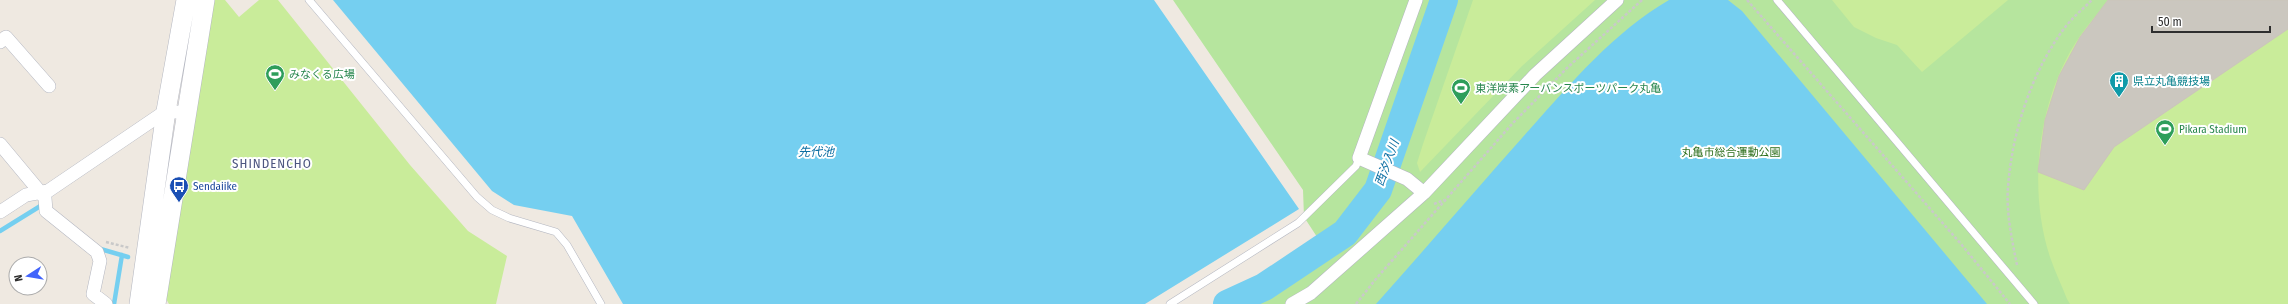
<svg xmlns="http://www.w3.org/2000/svg" width="2288" height="304" font-family="'Fira Sans Condensed','Noto Sans JP',sans-serif">
	<style>
		.green { fill: #b6e59e }
		.pitch { fill: #c9ec9a }
		.water { fill: #75cff0 }
		.lines { fill: none; stroke-linecap: round; stroke-linejoin: round }
		.stream { stroke: #75cff0; stroke-width: 4.5 }
		.river { stroke: #75cff0; stroke-width: 28 }
		.building { fill: #cbc7bf; stroke: #cbc5ba }
		.lane-casing { stroke: #b4b7c1; stroke-width: 8 }
		.street-casing { stroke: #b4b7c1; stroke-width: 14 }
		.secondary-casing { stroke: #b4b7c1; stroke-width: 20 }
		.path { stroke: #c9c9c9; stroke-width: 2.5; stroke-dasharray: 3 2; stroke-linecap: butt }
		.lane { stroke: #fff; stroke-width: 7 }
		.street { stroke: #fff; stroke-width: 13 }
		.secondary { stroke: #fff; stroke-width: 19 }
		.labels { text-anchor: middle; dominant-baseline: central; stroke-width: 4; stroke-linejoin: round; paint-order: stroke }
		.leisure-label { font-size: 11px; fill: #27864d; stroke: #fff; text-anchor: start }
		.culture-label { font-size: 11px; fill: #0d838f; stroke: #fff; text-anchor: start }
		.park-label { font-size: 11px; fill: #2c6e1b; stroke: #fff }
		.transit-label { font-size: 11px; fill: #164399; stroke: #fff; text-anchor: start }
		.water-label { font-size: 12px; font-style: italic; fill: #0d6fa3; stroke: #fff }
		.quarter-label { font-size: 13px; letter-spacing: 1px; fill: #4d5680; stroke: #fff }
	</style>
	<rect width="100%" height="100%" fill="#efe9e1"/>
	<path class="green" d="M1173 0H2288V304H1231L1321 243 1304 217 1303 190Z"/>
	<path class="pitch" d="M214 0H225L239 17 259 0H278L410 165 468 231 507 256 496 304H169L165 297Z
		M1473 0H1595L1522 66 1420 172 1417 163 1423 144Z
		M1832 0H2008L1922 72 1897 45 1876 38 1854 27Z
		M2108 0H2288V304H2070L2067 299C2062 286 2055 272 2050 257 2027 187 2038 97 2080 36 2089 23 2099 12 2108 0Z"/>
	<path class="water" d="M333 0H1154L1299 209 1145 304H623L572 216 514 205 492 191Z
		M1669 0H1728L1742 11 1987 304H1376C1428 246 1478 187 1530 129 1572 82 1614 32 1669 0Z"/>
	<g class="lines">
		<path class="stream" d="M0 231 42 205 44 206
			M97 248 128 257
			M114 304 122 255"/>
		<path class="river" d="M1227 304 1264 287 1345 233 1378 190 1444 0"/>
	</g>
	<path class="building" d="M2108 0H2288V29L2114 147 2084 190 2038 172 2045 120 2059 76 2080 37Z"/>
	<g class="lines">
		<defs>
			<path id="lane" d="M309 0 477 197 492 210 509 218 556 232 567 245 601 304
				M1777 0 2034 304
				M1170 304 1298 223 1356 166 1359 158"/>
			<path id="street" d="M1416 0 1359 158 1407 179 1424 193
				M0 42 6 37 49 86
				M0 144 45 198 46 211 97 252 100 261 93 294 106 304
				M0 212 26 195 48 191 166 111 186 113
				M1292 304 1311 293 1424 193 1535 75 1617 0"/>
			<path id="secondary" d="M139 304 166 111 186 0
				M156 304 205 0"/>
		</defs>
		<use href="#lane" class="lane-casing"/>
		<use href="#street" class="street-casing"/>
		<use href="#secondary" class="secondary-casing"/>
		<path class="path" d="M1747 0 1961 244 2010 304
			M1434 204 1444 200
			M106 242 130 248
			M2017 265C2012 240 2006 213 2008 187 2012 132 2032 70 2066 26 2074 16 2084 8 2092 0
			M1356 304 1375 280 1512 124 1567 68 1642 0"/>
		<use href="#lane" class="lane"/>
		<use href="#street" class="street"/>
		<use href="#secondary" class="secondary"/>
	</g>
	<defs>
		<symbol id="stadium-pin" viewBox="-11 -11 22 30"><path d="M0 17L-7.5 6A9.5 9.5 0 1 1 7.5 6Z" fill="#2e9e5b" stroke="#fff"/><path d="M0-5a6.5 5 0 1 0 0 10a6.5 5 0 1 0 0-10ZM-3.5-1.8h7v3.6h-7Z" fill="#fff"/></symbol>
		<symbol id="building-pin" viewBox="-11 -11 22 30"><path d="M0 17L-7.5 6A9.5 9.5 0 1 1 7.5 6Z" fill="#0f9aa8" stroke="#fff"/><path d="M-4-6H4V6H1V3H-1V6H-4ZM-2.5-4.3h1.7v1.8h-1.7ZM.8-4.3h1.7v1.8H.8ZM-2.5-1h1.7V.8h-1.7ZM.8-1h1.7V.8H.8Z" fill="#fff"/></symbol>
		<symbol id="bus-pin" viewBox="-11 -11 22 30"><path d="M0 17L-7.5 6A9.5 9.5 0 1 1 7.5 6Z" fill="#1a4fb4" stroke="#fff"/><path d="M-5-6H5V4H4V6H2V4H-2V6H-4V4H-5ZM-3.5-4V0h7V-4ZM-3.5 1.2v1.5H-2V1.2ZM2 1.2v1.5H3.5V1.2Z" fill="#fff"/></symbol>
	</defs>
	<g fill-rule="evenodd">
		<use href="#stadium-pin" x="264" y="63" width="22" height="30"/>
		<use href="#building-pin" x="2108" y="70" width="22" height="30"/>
		<use href="#stadium-pin" x="1450" y="77" width="22" height="30"/>
		<use href="#stadium-pin" x="2154" y="118" width="22" height="30"/>
		<use href="#bus-pin" x="168" y="175" width="22" height="30"/>
	</g>
	<g class="labels">
		<g class="leisure-label">
			<text x="289" y="74">みなくる広場</text>
			<text x="1475" y="88">東洋炭素アーバンスポーツパーク丸亀</text>
			<text x="2179" y="129">Pikara Stadium</text>
		</g>
		<g class="culture-label">
			<text x="2133" y="81">県立丸亀競技場</text>
		</g>
		<g class="park-label">
			<text x="1731" y="152">丸亀市総合運動公園</text>
		</g>
		<g class="transit-label">
			<text x="193" y="186">Sendaiike</text>
		</g>
		<g class="water-label">
			<text x="816" y="152">先代池</text>
			<text transform="translate(1387 163) rotate(-70)">西汐入川</text>
		</g>
		<g class="quarter-label">
			<text x="272" y="163">SHINDENCHO</text>
		</g>
	</g>
	<g transform="translate(28 276) rotate(258)"><circle r="19" fill="#ffffff" stroke="#ababab"/>
	<path d="M0-3L7 15L0 10L-7 15Z" fill="#4264fb"/>
	<text y="-6" font-size="11" font-weight="bold" text-anchor="middle" fill="#2e2e2e">N</text>
	</g>
	<path d="M2152 26v6h118v-6" fill="none" stroke="#2e2e2e" stroke-width="2"/>
	<text x="2158" y="26" font-size="12" fill="#2e2e2e" stroke="#ffffff" stroke-width="3" paint-order="stroke">50 m</text>
</svg>
